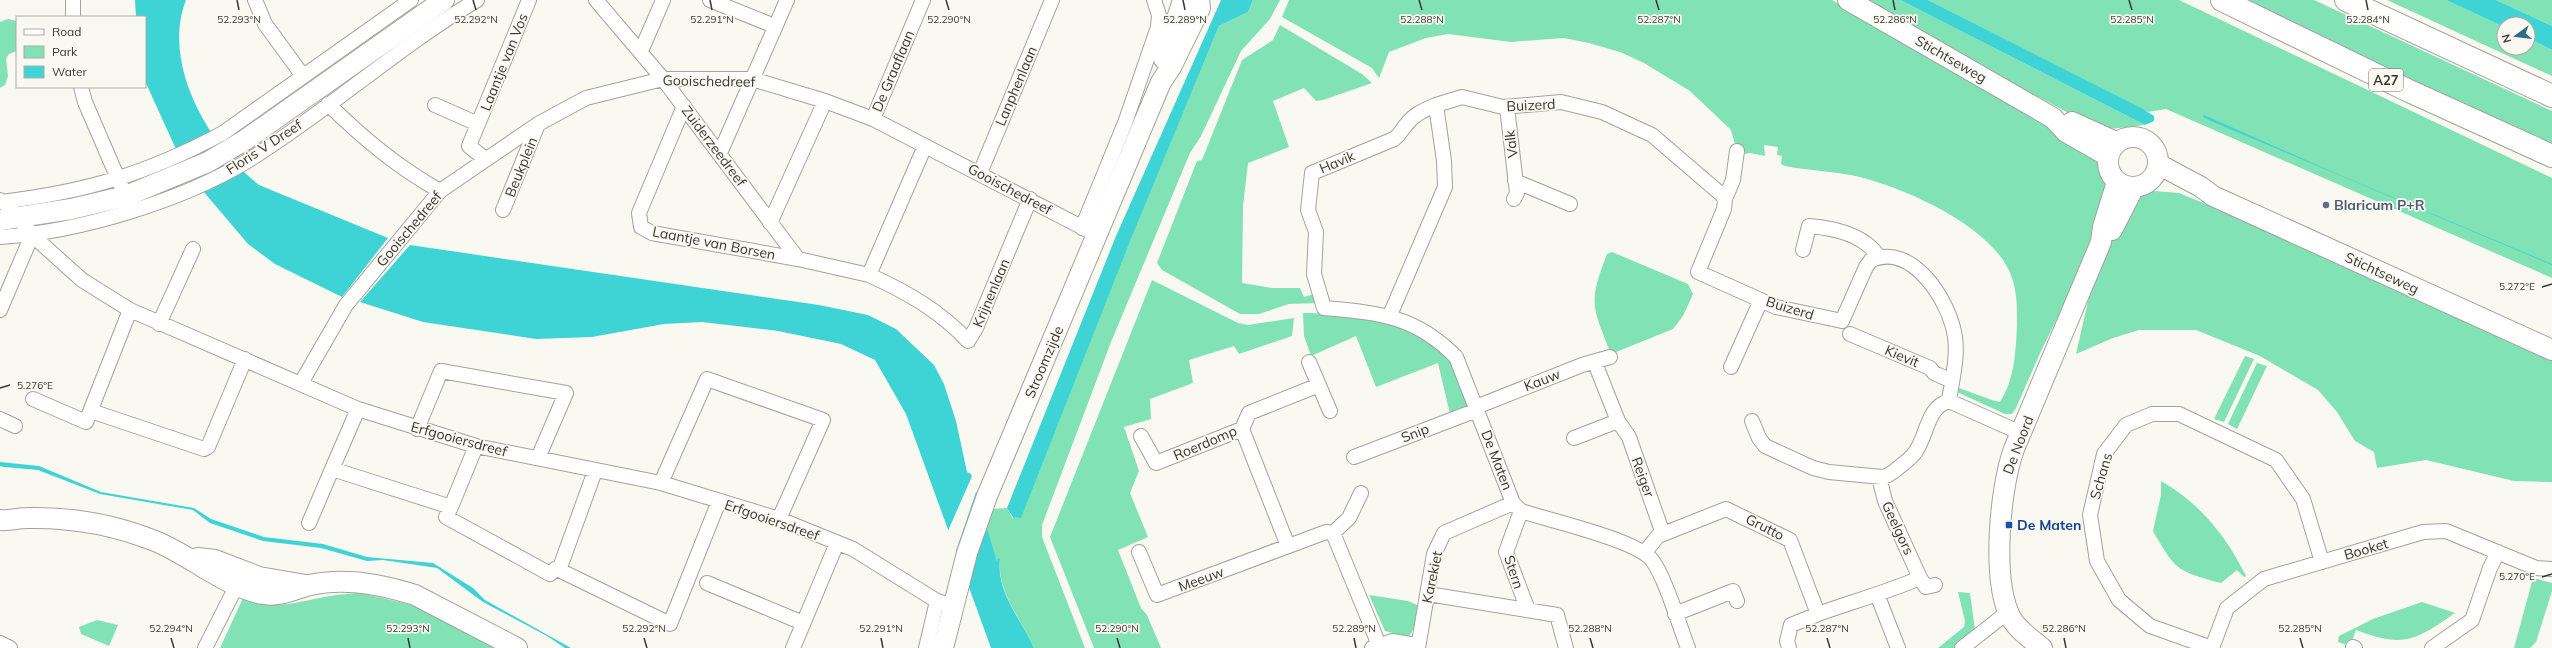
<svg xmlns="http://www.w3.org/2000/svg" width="2552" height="648" font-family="Mulish,sans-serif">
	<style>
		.green { fill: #80e2b5 }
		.water { fill: #3ed4d5 }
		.pier { fill: #faf9f1 }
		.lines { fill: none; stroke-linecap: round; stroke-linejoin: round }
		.street-casing { stroke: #a3a29b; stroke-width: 16 }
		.secondary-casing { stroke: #a3a29b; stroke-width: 22 }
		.highway-casing { stroke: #a3a29b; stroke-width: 24 }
		.street { stroke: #fff; stroke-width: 14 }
		.secondary { stroke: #fff; stroke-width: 20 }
		.highway { stroke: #fff; stroke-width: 22 }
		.ticks { fill: none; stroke: #373734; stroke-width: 1.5 }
		.service-dot { fill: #5c6f8a; stroke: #faf9f1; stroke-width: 1.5 }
		.transit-dot { fill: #1a4fb4; stroke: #faf9f1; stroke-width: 1.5 }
		.labels { text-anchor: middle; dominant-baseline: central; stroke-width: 3.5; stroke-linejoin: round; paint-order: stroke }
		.shield { fill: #faf9f1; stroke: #72716d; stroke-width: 1 }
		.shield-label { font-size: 13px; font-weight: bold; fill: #373734 }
		.street-label { font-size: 14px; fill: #373734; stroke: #faf9f1 }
		.service-label { font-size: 14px; font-weight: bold; fill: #4e5e75; stroke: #faf9f1; text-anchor: start }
		.transit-label { font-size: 14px; font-weight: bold; fill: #164399; stroke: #faf9f1; text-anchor: start }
		.ticks-label { font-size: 10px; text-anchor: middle; fill: #373734; stroke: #faf9f1; stroke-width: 3.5; stroke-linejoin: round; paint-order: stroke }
	</style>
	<rect width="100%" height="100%" fill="#faf9f1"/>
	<path class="green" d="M1253 0H1280L1270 19 1241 51 1201 136 1190 153 1111 342 1042 525V537L1085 648H1034C1022 620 997 593 1000 559L997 563 985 526 991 509 1007 508 1013 519 1219 26 1248 12Z
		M1289 0H1832L2054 129 2099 162 2107 189 2092 248 2041 351 2016 408 2012 414H2005L1957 392 1956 387 1992 400 2000 402C2015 379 2016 349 2017 323 2017 307 2017 293 2012 278 1996 228 1907 189 1860 177 1835 171 1810 171 1785 166L1781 164 1782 156 1777 155 1778 147 1764 145 1765 156 1750 153 1738 155 1731 130 1690 91 1644 63 1620 52 1589 43 1564 38 1511 42 1448 34 1426 38 1389 52 1379 78 1372 68 1282 17Z
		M1865 0H1900L2145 125 2101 130 1996 75Z
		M1928 0H2179L2552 178V278L2166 109 2148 112Z
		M2248 0H2314L2552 111V143L2443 95Z
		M2387 0H2446L2504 27V48H2528V38L2552 50V76Z
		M2496 0H2552V26Z
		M8 19 17 21V51L9 54 6 59 8 76 5 85 0 88V22Z
		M1280 25 1362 74 1372 83 1323 100 1316 101 1304 88 1273 101 1289 147 1248 163 1243 206 1242 283 1272 288H1300L1304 297 1314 294 1319 303 1289 304 1259 314H1240L1162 270 1157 263 1197 161 1202 160 1242 60 1273 40Z
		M2154 191 2179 193 2201 202 2552 361V482L2514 481 2426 460 2377 468 2374 452 2355 441 2337 412 2318 390 2260 356 2196 330H2139L2113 338 2076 354 2092 284 2125 211 2135 196Z
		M1612 252 1688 284 1693 294 1683 316 1673 329 1611 354C1592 305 1588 304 1607 254Z
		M1152 280 1238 323 1248 325 1294 318 1292 336 1239 354 1234 346 1189 360 1193 383 1150 399 1151 419 1124 427 1139 471 1130 493 1148 537 1118 550 1141 608 1147 615 1161 648H1094L1050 537Z
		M1303 313C1343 313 1423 323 1449 357 1459 369 1463 391 1469 405L1450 414 1438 363 1376 387 1356 336 1311 356 1304 336Z
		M2245 356 2254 359 2224 422 2214 419Z
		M2257 363 2267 366 2237 429 2228 424Z
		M2161 481C2200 503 2226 536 2246 576L2244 577 2237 570 2221 583C2177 571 2176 571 2153 531L2161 495Z
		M2533 578 2552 583V591L2536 642 2530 648H2514Z
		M1958 592 1970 593 1975 630 1954 648H1938L1964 627 1965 621Z
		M361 593 416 606 496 648H220L243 598C273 612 300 601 330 596 340 594 351 594 361 593Z
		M1369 595 1408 601 1417 605C1418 615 1415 630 1408 637L1385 631Z
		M2422 602 2455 613C2415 641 2403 648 2356 630L2350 646 2338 642 2339 636 2373 619Z
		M97 620 118 625 109 646 81 634 79 627Z"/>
	<path class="water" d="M135 0H186C161 64 209 146 259 185L388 238 342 297 275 264 248 244 203 191 175 147 145 81V17H136Z
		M1221 0H1253L1248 12 1219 26 1130 241 1021 518 1015 517 1014 519 1007 508 1116 236Z
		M1900 0H1928L2143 109 2154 116V121L2145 125Z
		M2446 0H2496L2552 26V50L2528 38V24H2504V27Z
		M2204 115 2335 173 2552 264V265L2211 121 2203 117Z
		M410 245 819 305 868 315 896 329 934 365 944 384 956 421 967 472 971 474 997 562 998 558 1000 559C996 593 1022 620 1034 648H991L906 414 875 360 841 344 778 331 702 322 664 324 592 337 536 339 423 322 360 302Z
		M0 462 39 466 101 492 194 508 211 519 264 537 323 544 367 557 433 563 473 588 485 600 571 648H565L547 636 483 602 437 568 383 560 367 561 321 548 263 541 210 523 193 510 100 494 38 470 4 467 0 466Z"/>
	<path class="pier" d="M973 474 977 489 955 554 947 533Z"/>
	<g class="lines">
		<defs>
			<path id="street" d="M73 0V17
				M255 0 265 24 303 76
				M596 0 663 79 798 259
				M710 0 767 23
				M641 51 663 0
				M81 87 85 102 122 188
				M328 104C364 139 396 166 440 191
				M435 105 478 124
				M1436 105C1424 110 1414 114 1406 125 1401 130 1401 134 1394 139L1312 173 1308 210 1316 232 1314 274 1324 308C1378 313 1415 315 1456 357L1513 503 1521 511C1548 520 1637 540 1652 560 1666 579 1679 625 1688 648
				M684 106 639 213 641 227 652 233 798 259 869 275
				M1507 107 1517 193 1514 199
				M873 119 923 0
				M925 146 869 275C907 292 940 311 968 341L976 328 1030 199
				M720 153 787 0
				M485 159 469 146 529 0
				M980 173 1052 0
				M1515 181 1570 204
				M1725 199 1733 180 1737 151
				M0 200 12 209 32 235 82 280 130 310 358 409 476 446 661 483 779 519 853 549 937 601 953 606
				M0 202C85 192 147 174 223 133L411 0
				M503 210 538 124
				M770 223 825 101
				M1082 228 1125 123 1158 27 1159 15 1154 0
				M0 237C79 232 182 201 249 160 328 111 398 47 477 0
				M1803 250 1809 226C1834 228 1864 234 1879 257
				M0 310 32 235
				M1390 315 1445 187 1444 161 1436 105 1462 97 1503 107 1561 102 1602 112 1652 135 1722 195 1725 199 1724 209 1698 272 1776 307 1842 321 1866 267 1871 260C1913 242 1950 302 1955 337 1958 357 1952 380 1949 401L2021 433
				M159 324 193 249
				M1850 334 1930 368 1934 373 1952 381
				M1309 362 1330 411
				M1595 363 1618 421 1629 437 1663 534
				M1731 367 1761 300
				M301 383 346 305 440 191 538 124 586 98 663 79H752L825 101 873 119 1097 235
				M33 399 86 422 130 310
				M1476 407 1582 365 1610 357
				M358 409 332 469 451 507 476 446
				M91 411 204 449 208 447 245 359
				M0 419 15 426
				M1752 421 1759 438 1765 446 1813 468 1829 472 1882 477C1889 476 1893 472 1898 468 1904 463 1912 458 1916 451 1928 433 1927 407 1949 401
				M417 429 441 371 566 393 538 458
				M1242 429 1288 546
				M1141 436 1156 463 1242 429 1249 413 1319 385
				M1574 438 1618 421
				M1354 457 1477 410
				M595 471 559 570 670 624 719 501
				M661 483 707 379 823 420 779 519
				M451 507 446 517 550 574 555 569 559 570
				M1521 511 1506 552 1528 610
				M309 523 332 469
				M1333 533 1349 518 1361 493
				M1139 552 1157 595 1326 532 1333 533 1379 645
				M1645 552 1658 536 1726 509 1790 540 1818 614 1791 625 1787 641 1789 648
				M1920 578 1926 587 1935 585
				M707 583 803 623
				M1428 594 1557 615 1566 648
				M1877 594 1898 648
				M1675 614 1733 591 1737 601
				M1818 614C1852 602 1887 592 1920 578L1885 501 1879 477
				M0 643 10 648
				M2353 647 2355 648
				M205 648 241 577
				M793 648 837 543
				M926 648 937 601
				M1372 648 1392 641 1416 645
				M1418 648 1434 554 1444 533 1513 503
				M1962 648 2008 612
				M2212 648 2150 626 2119 600 2097 561 2090 515 2104 454 2126 425 2152 414H2179L2276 460 2303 499 2322 562
				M2212 648 2227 608 2264 579 2423 532 2446 531 2536 568 2552 569
				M2432 648 2472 620 2490 568 2498 552"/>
			<path id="secondary" d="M1848 0 2053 118 2066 132 2108 156
				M1164 59 1183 0
				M2072 122 2116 142
				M2108 162a25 25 0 1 1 50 0a25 25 0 1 1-50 0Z
				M2158 164 2201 187 2213 196 2552 350
				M0 220 71 209 126 196 208 162 245 140 444 0
				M2112 230 2134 187
				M0 520C9 521 18 518 27 518 70 517 115 525 155 541 192 556 223 586 263 594 280 597 294 589 310 585 345 577 381 584 415 595L517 648
				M198 558 215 560 259 577 306 585
				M943 648 967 553 987 496 1161 82 1171 67 1200 8 1199 0
				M2042 648C2031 639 2018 630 2011 618 1991 581 2000 487 2014 449L2101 242 2103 227 2117 182"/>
			<path id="highway" d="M2222 0 2407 90 2552 156
				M2346 0 2552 96"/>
		</defs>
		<use href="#street" class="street-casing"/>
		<use href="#secondary" class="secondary-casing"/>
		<use href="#highway" class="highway-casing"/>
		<use href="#street" class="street"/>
		<use href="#secondary" class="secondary"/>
		<use href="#highway" class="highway"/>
	</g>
	<path class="ticks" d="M237 0 239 10M473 0 476 10M710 0 712 10M946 0 949 10M1183 0 1185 10M1419 0 1422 10M1656 0 1659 10M1893 0 1895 10M2129 0 2132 10M2366 0 2368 10M2542 287 2552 284M0 388 10 385M2542 577 2552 574M171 638 174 648M408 638 410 648M644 638 647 648M881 638 883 648M1117 638 1120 648M1354 638 1356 648M1590 638 1593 648M1827 638 1830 648M2064 638 2066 648M2300 638 2303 648"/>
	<circle class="service-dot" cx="2326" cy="205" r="4"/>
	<rect class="transit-dot" x="2005" y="521" width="8" height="8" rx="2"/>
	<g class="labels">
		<rect class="shield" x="2369" y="69" width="34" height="22" rx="3"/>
		<g class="shield-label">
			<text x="2386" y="80">A27</text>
		</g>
		<g class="street-label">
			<text transform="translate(1951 59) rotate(30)">Stichtseweg</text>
			<text transform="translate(504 62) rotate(-68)">Laantje van Vos</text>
			<text transform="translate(893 71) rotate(-67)">De Graaflaan</text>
			<text transform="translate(709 81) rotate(1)">Gooischedreef</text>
			<text transform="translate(1016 86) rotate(-67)">Lanphenlaan</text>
			<text transform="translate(1531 105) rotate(-3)">Buizerd</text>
			<text transform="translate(1511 144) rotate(-97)">Valk</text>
			<text transform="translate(714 146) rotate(53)">Zuiderzeedreef</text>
			<text transform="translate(264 147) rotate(-33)">Floris V Dreef</text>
			<text transform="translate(1337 162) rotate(-23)">Havik</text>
			<text transform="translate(521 167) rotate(-68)">Beukplein</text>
			<text transform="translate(1010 189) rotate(28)">Gooischedreef</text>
			<text transform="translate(409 229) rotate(-50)">Gooischedreef</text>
			<text transform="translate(714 243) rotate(11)">Laantje van Borsen</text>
			<text transform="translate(2382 273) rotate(25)">Stichtseweg</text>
			<text transform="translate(991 293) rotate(-67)">Krijnenlaan</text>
			<text transform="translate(1790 308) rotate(17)">Buizerd</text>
			<text transform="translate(1902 356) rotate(23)">Kievit</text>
			<text transform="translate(1044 362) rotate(-67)">Stroomzijde</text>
			<text transform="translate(1542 380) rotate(-21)">Kauw</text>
			<text transform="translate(1415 433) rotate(-21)">Snip</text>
			<text transform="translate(459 439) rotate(15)">Erfgooiersdreef</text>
			<text transform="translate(1205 443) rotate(-23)">Roerdomp</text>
			<text transform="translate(2018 445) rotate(-69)">De Noord</text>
			<text transform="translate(1497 460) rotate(69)">De Maten</text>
			<text transform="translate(2101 476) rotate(-74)">Schans</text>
			<text transform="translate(1643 477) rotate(70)">Reiger</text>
			<text transform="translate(772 520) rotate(19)">Erfgooiersdreef</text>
			<text transform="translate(1765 527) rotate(27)">Grutto</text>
			<text transform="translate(1898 528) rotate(65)">Geelgors</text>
			<text transform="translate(2366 549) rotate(-16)">Booket</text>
			<text transform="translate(1514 572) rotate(72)">Stern</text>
			<text transform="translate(1432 577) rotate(-78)">Karekiet</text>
			<text transform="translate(1201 579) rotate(-20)">Meeuw</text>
		</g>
		<g class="service-label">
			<text x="2334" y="205">Blaricum P+R</text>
		</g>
		<g class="transit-label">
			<text x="2017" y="525">De Maten</text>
		</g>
	</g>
	<g class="ticks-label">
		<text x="712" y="23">52.291°N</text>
		<text x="949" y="23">52.290°N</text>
		<text x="1185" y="23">52.289°N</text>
		<text x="1422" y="23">52.288°N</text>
		<text x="1659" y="23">52.287°N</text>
		<text x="1895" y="23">52.286°N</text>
		<text x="2132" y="23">52.285°N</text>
		<text x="2368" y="23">52.284°N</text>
		<text x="239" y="23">52.293°N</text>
		<text x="476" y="23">52.292°N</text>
		<text x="2517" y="290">5.272°E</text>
		<text x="35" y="389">5.276°E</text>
		<text x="2517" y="580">5.270°E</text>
		<text x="171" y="632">52.294°N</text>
		<text x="408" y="632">52.293°N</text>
		<text x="644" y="632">52.292°N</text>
		<text x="881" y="632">52.291°N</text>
		<text x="1117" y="632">52.290°N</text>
		<text x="1354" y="632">52.289°N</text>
		<text x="1590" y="632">52.288°N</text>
		<text x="1827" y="632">52.287°N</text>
		<text x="2064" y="632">52.286°N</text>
		<text x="2300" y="632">52.285°N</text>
	</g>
	<rect x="16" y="16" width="130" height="72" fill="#faf9f1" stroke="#acaba5"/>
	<rect x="24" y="29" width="20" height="6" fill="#ffffff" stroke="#acaba5"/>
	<text x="52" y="36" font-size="12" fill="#373734">Road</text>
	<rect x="24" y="46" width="20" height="12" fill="#80e2b5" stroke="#acaba5"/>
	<text x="52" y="56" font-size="12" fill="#373734">Park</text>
	<rect x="24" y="66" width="20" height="12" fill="#3ed4d5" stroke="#acaba5"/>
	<text x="52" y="76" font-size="12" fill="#373734">Water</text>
	<g transform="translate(2516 36) rotate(255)"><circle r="19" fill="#faf9f1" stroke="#acaba5"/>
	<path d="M0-3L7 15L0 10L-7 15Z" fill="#316a83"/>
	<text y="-6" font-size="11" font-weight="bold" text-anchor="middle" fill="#373734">N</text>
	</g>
</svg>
